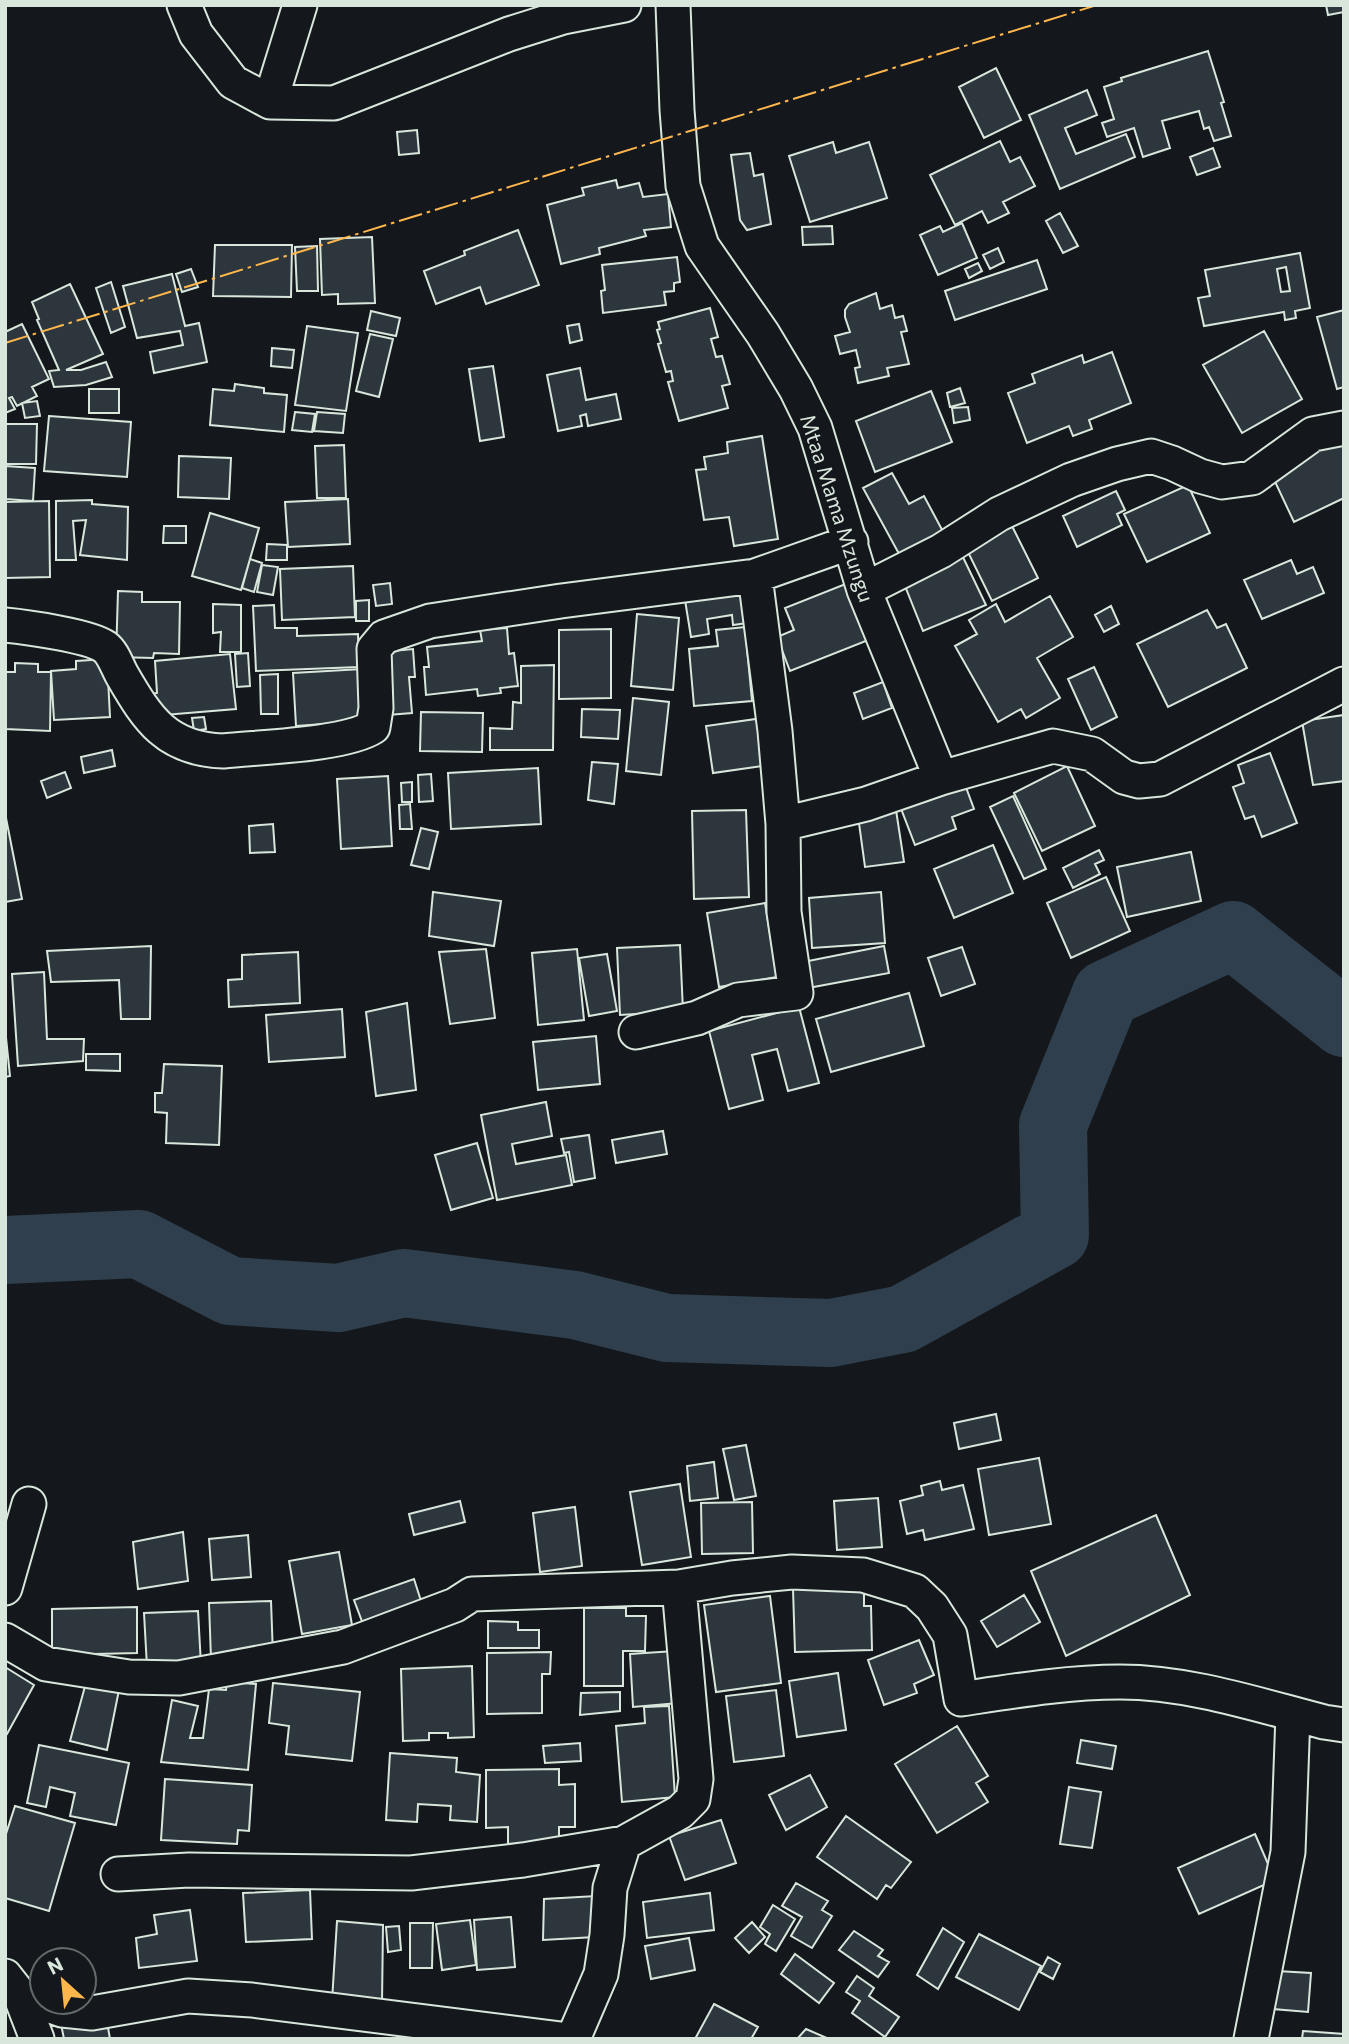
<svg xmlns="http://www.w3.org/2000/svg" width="1349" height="2044" font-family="Commissioner,sans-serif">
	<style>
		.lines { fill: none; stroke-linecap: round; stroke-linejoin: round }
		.river { stroke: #2f3f4d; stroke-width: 68 }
		.building { fill: #2c363c; stroke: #d8e6dc; stroke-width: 2; fill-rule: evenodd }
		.minor-casing { stroke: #d8e6dc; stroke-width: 37 }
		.minor { stroke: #14181c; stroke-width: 33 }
		.power { stroke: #ffb74d; stroke-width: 2; stroke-dasharray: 24 5 3.5 5; stroke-linecap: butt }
		.labels { text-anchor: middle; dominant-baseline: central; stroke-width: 5; stroke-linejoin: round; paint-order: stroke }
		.street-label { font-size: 21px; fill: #d8e6dc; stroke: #14181c }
	</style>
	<rect width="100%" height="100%" fill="#14181c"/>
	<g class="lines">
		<path class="river" d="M5 1250 139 1244 230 1291 338 1298 404 1283 575 1305 667 1328 831 1333 903 1319 1055 1235 1053 1125 1106 994 1233 935 1344 1023"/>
	</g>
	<path class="building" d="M1326 5H1344V12L1328 15Z
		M1208 51 1224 102 1221 103 1231 136 1214 141 1209 127 1204 129 1199 111 1162 121 1170 148 1143 157 1134 128 1107 137 1102 123 1114 119 1104 87 1122 81 1121 78Z
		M996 68 1021 120 984 138 959 87Z
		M1087 90 1097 115 1065 128 1076 154 1126 134 1135 157 1060 189 1029 115Z
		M417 130 419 153 399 155 397 132Z
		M1000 141 1010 162 1020 157 1035 186 1003 202 1009 213 988 223 982 211 955 225 930 175Z
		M833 142 836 153 869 142 887 198 810 222 789 156Z
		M1213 148 1220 167 1197 175 1190 157Z
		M750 153 754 176 763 174 771 224 747 230 740 220 731 155Z
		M616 180 618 188 639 183 643 197 668 194 671 227 644 230 646 236 599 248 600 254 561 264 547 205 584 195 582 188Z
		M1060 213 1078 246 1063 253 1046 221Z
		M962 223 977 258 938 275 920 235 940 226 943 232Z
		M832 226 833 244 803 245 802 227Z
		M518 230 539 285 486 304 480 287 436 304 424 271 465 255 464 251Z
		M372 237 375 303 338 304V294L322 295 320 239Z
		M215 245H292L291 297 213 296Z
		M317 246 318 291H297L295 247Z
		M998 248 1004 262 990 269 983 255Z
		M1300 253 1310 308 1295 311 1296 318 1285 320 1284 312 1204 326 1198 298 1210 296 1205 270ZM1286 267 1290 291 1281 292 1277 269Z
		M677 257 680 282 674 283V291L664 292 666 305 603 313 601 291 605 290 602 265Z
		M1037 260 1047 289 955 320 945 291Z
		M978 263 982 271 969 278 965 269Z
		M191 269 198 287 182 292 176 274Z
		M172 274 185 326 199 323 207 362 154 373 150 352 183 345 180 331 137 338 123 286Z
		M111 282 125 327 111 333 96 288Z
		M70 284 103 354 66 370H81L106 362 112 377 86 385 54 387 49 371 59 370 37 320 39 319 32 302Z
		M876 293 880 309 892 305 895 318 903 316 907 331 901 332 909 364 887 368 889 376 858 383 855 368 860 367 856 350 840 354 835 336 850 332 845 317V310L849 304Z
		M710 308 718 337 711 339 716 357 722 356 730 384 722 386 728 408 679 421 668 382 673 381 671 371 666 372 658 344 661 343 657 330 660 329 658 322Z
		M1344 310V387L1337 389 1317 317Z
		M371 311 400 318 396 336 367 330Z
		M22 324 49 379 32 387 37 396 17 406 12 397 9 398 15 409 5 413V332Z
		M579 324 582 340 570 343 567 326Z
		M307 326 358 333 346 411 295 405Z
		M1264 331 1302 399 1242 433 1203 365Z
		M370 334 393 339 379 397 356 391Z
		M272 348 294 350 292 368 271 366Z
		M1112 352 1131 403 1089 420 1092 429 1073 436 1069 426 1027 443 1008 393 1035 383 1032 374 1082 355 1084 363Z
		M493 366 504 437 480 441 469 369Z
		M580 368 586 400 616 394 621 419 588 426 586 414 580 416 582 426 558 431 547 375Z
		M235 384 264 388V393L287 395 284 432 210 425 213 389 234 391Z
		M960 388 965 403 950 407 947 393Z
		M89 389H119V413H89Z
		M931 391 952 442 875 472 856 421Z
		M37 401 40 416 25 418 22 403Z
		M968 407 970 420 954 423 952 408Z
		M295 412 315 414 312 432 292 430Z
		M317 412 345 414 343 433 314 431Z
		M49 416 131 422 127 477 44 471Z
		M5 424H37L36 464H5Z
		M762 436 778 539 734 546 729 517 704 520 696 470 706 469 704 457 728 453 727 442Z
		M1341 438 1344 445V498L1294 522 1270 471Z
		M344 445 346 498H317L315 446Z
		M179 456 231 458 229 499 178 497Z
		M5 466 35 468 33 501 5 499Z
		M892 473 909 504 924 496 947 539 904 563 863 488Z
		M1188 485 1210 533 1147 562 1124 514Z
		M1116 491 1125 510 1117 514 1122 525 1077 547 1063 516Z
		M348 499 350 544 288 547 285 502Z
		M92 500V504L128 507 127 560 80 555 86 520 73 521 76 560H56V501Z
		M49 501 50 577 5 578V502Z
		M210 513 259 528 241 590 192 576Z
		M1011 524 1038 578 992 601 965 546Z
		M164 526H186V543H163Z
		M267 544 287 545V560H266Z
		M960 551 986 605 923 631 903 581Z
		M250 559 262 563 254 592 242 588Z
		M1291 560 1297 574 1313 567 1324 593 1262 619 1244 580Z
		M262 565 278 567 273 595 257 592Z
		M353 566 355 617 282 620 280 569Z
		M853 581 876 637 790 671 777 637 794 630 785 608Z
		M390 583 392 604 376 606 373 585Z
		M750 590 755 622 733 625 732 615 707 619 709 634 691 637 685 600Z
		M118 591 142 592V602H180L179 654 154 653 153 658 116 657Z
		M1050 596 1073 637 1037 658 1060 698 1026 718 1021 709 998 722 955 646 977 634 969 620 996 604 1005 622Z
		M369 600V621H356V601Z
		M213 604 241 605V652H220L221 632 213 633Z
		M274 605 275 628H297V636L358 634 359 667 256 671 253 606Z
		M1111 606 1119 624 1104 632 1095 615Z
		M1207 610 1217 628 1226 624 1247 668 1168 707 1137 644Z
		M637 614 679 618 673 690 631 686Z
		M745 627 752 701 694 706 689 649 718 646 716 630Z
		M507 628 509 654 514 653 518 686 500 688 501 693 478 696 477 689 426 695 424 667H429L427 647 482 641 480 630Z
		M611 629V698L559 699V630Z
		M413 649 415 677H409L412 713 388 715 382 652Z
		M248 653 250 686 237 687 235 654Z
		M230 654 236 709 152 716 150 694 157 693 155 661Z
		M107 659 110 717 54 720 51 671 76 669V661Z
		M15 663 38 664V672H51L50 731 5 729V672H15Z
		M554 665 553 750H490V728L512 729 513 702 521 703V666Z
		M1094 667 1117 717 1091 730 1068 679Z
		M362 669 366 721 296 726 293 673Z
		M278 674V714H261L260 675Z
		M883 682 892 708 863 719 854 693Z
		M633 698 669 702 661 775 626 771Z
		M582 709 620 710 618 739 581 737Z
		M421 712 483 713 482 752 420 751Z
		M1344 715V781L1313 785 1302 721Z
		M204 717 206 729 194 731 192 718Z
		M763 718 770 765 713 773 706 726Z
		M112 750 115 766 84 773 81 757Z
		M1270 753 1297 823 1262 837 1254 816 1245 819 1233 787 1244 783 1238 765Z
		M592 762 618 764 614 804 588 800Z
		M1067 766 1095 826 1042 851 1014 793Z
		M538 768 541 824 451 829 448 773Z
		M65 772 71 788 47 798 41 781Z
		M431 774 433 801 419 802 418 775Z
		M388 776 392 846 341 849 337 779Z
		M412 782V802H402L401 783Z
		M964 782 974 809 952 817 956 829 915 845 900 806Z
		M1013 796 1046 869 1024 879 990 807Z
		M410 804 412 829H400L399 805Z
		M746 810 749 897 694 899 692 811Z
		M896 810 904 862 865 867 858 816Z
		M5 813 22 899 5 902Z
		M273 824 275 852 250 853 249 826Z
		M421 828 438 832 429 869 411 865Z
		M993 845 1013 893 954 918 934 869Z
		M1099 850 1104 860 1095 864 1100 874 1073 888 1063 868Z
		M1191 852 1201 901 1127 917 1117 867Z
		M1106 877 1130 931 1071 958 1047 903Z
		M433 892 501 901 494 946 429 936Z
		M881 892 885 943 812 948 809 898Z
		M765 903 777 977 719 987 707 913Z
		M680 945 683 1011 620 1015 617 948Z
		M151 946 150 1019H121L119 980 51 982 47 951Z
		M884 946 889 973 808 988 803 962Z
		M962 947 975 984 941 996 928 958Z
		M486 949 495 1018 450 1024 439 952Z
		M577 949 584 1020 538 1025 532 953Z
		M298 952 300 1003 229 1007 228 980 242 979V955Z
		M607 954 617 1011 589 1016 579 958Z
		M44 972 47 1039H84L83 1061 18 1066 12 974Z
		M909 993 924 1046 831 1072 816 1019Z
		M407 1003 416 1090 376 1096 366 1012Z
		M799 1007 819 1083 788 1091 777 1049 752 1055 763 1100 729 1109 709 1031Z
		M342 1009 345 1057 269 1062 266 1015Z
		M5 1028 10 1076 5 1077Z
		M596 1036 600 1084 538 1090 533 1042Z
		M86 1054H120V1071L86 1070Z
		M164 1064 222 1066 219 1145 166 1143 167 1113 155 1112V1093H162Z
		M546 1102 552 1136 512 1144 516 1164 566 1155 572 1185 497 1200 481 1115Z
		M663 1131 667 1154 616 1163 612 1140Z
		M589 1135 595 1178 574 1182 569 1152 564 1153 561 1139Z
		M477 1143 493 1198 451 1210 435 1155Z
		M996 1414 1001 1440 959 1449 954 1423Z
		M746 1445 756 1496 734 1500 723 1449Z
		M1039 1458 1051 1524 989 1535 978 1469Z
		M714 1462 718 1498 690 1501 687 1466Z
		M940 1481 942 1490 963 1485 974 1529 925 1540 923 1530 907 1534 900 1501 923 1495 921 1486Z
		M680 1484 691 1557 642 1565 630 1492Z
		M878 1498 882 1547 837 1550 834 1501Z
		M460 1501 465 1522 414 1535 409 1514Z
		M752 1502 753 1553 702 1554 701 1503Z
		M575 1507 582 1566 540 1572 533 1513Z
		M1156 1515 1190 1595 1066 1656 1031 1571Z
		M183 1532 188 1581 138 1589 133 1542Z
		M248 1535 251 1577 212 1580 209 1539Z
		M339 1552 352 1625 302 1634 289 1561Z
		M414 1579 422 1604 363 1624 354 1600Z
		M864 1587V1606H871L872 1650 795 1652 793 1589Z
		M1024 1595 1040 1622 997 1647 981 1621Z
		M770 1596 781 1683 716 1692 704 1605Z
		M271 1601 273 1656 211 1659 209 1603Z
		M137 1607V1653L52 1655V1609Z
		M584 1608H626V1616H646L645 1651H623V1686H584Z
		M198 1611 201 1665 147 1667 144 1613Z
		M488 1621 518 1622V1630H539V1648H488Z
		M919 1640 934 1675 914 1684 917 1693 884 1705 868 1660Z
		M675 1651 679 1703 633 1707 630 1654Z
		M551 1652 550 1674H542V1713L487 1714V1653Z
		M472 1666 474 1737 448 1738V1733H429V1740L403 1741 401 1669Z
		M5 1667 34 1685 7 1734 5 1733Z
		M838 1673 846 1730 797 1737 789 1681Z
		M87 1679 119 1690 107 1750 70 1741Z
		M227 1682 256 1684 248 1770 161 1762 172 1700 198 1706 190 1738H203L209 1689 226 1690Z
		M273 1683 360 1692 352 1761 286 1754 289 1726 269 1723Z
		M776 1690 784 1756 734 1762 726 1696Z
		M620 1692V1711L580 1715 581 1693Z
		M669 1706 675 1797 622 1802 616 1726 645 1723 644 1707Z
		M957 1726 988 1776 976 1783 988 1802 937 1833 895 1764Z
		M1081 1740 1116 1746 1112 1769 1077 1763Z
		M580 1743 581 1761 545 1763 543 1746Z
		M39 1745 129 1763 116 1825 70 1816 75 1793 50 1787 46 1807 27 1803Z
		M390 1753 457 1758 456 1772 480 1775 477 1822 450 1820 451 1806 418 1804 417 1822 386 1820Z
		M559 1769V1785L575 1784V1827H559V1848L508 1849V1827L486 1828V1770Z
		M810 1775 827 1807 786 1830 769 1795Z
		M165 1779 252 1785 249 1831 238 1830 237 1844 161 1840Z
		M1069 1787 1101 1792 1092 1848 1060 1844Z
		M15 1806 75 1823 49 1911 5 1898V1837Z
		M846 1816 911 1862 891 1888 886 1885 877 1899 817 1857Z
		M721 1820 736 1863 685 1880 669 1836Z
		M1255 1834 1275 1880 1199 1914 1178 1868Z
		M796 1883 828 1901 822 1910 832 1916 812 1948 791 1936 802 1917 782 1906Z
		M310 1890 312 1939 246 1942 243 1893Z
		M710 1893 714 1930 647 1938 643 1902Z
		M596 1896 595 1937 543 1940 544 1899Z
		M773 1905 795 1919 776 1951 765 1944 770 1934 760 1927Z
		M190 1910 197 1961 139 1968 136 1938 157 1934 154 1915Z
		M511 1917 515 1967 477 1970 474 1920Z
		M470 1920 476 1965 442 1970 436 1924Z
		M337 1921 383 1925 382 2003 332 2001Z
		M752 1922 765 1937 749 1953 735 1938Z
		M410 1923H433L432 1968H410Z
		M399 1926 401 1950 388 1952 386 1927Z
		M943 1928 964 1942 938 1989 917 1975Z
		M854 1931 883 1950 878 1956 889 1962 878 1977 839 1950Z
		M979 1934 1041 1966 1019 2010 956 1977Z
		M689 1938 695 1970 651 1979 645 1946Z
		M795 1954 834 1983 819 2003 781 1974Z
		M1048 1957 1060 1964 1053 1979 1040 1972Z
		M1277 1971 1311 1973 1308 2012 1273 2009Z
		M857 1976 874 1988 869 1996 899 2017 885 2037 852 2013 860 2001 846 1992Z
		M714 2004 758 2027 751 2039H695Z
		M106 2016 110 2039H64L61 2024Z
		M806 2029 829 2039H797Z
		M1303 2031 1344 2034V2039H1302Z"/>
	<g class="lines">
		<defs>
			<path id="minor" d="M184 5 196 34 233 82 270 102 334 103 509 34 563 17 624 5
				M673 5 677 110 683 186 702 246 763 334 796 389 815 428 864 590 941 778
				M270 102 300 5
				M864 590 941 551 999 514 1071 480 1117 464 1151 456 1172 463 1200 476 1222 482 1252 478 1313 434 1344 428
				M5 625C26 627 90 636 105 647 113 653 117 666 122 675 148 720 167 749 223 751 260 747 345 745 373 727L376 708 374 649 384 637 430 621 561 601 755 576 851 542
				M783 824 866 804 941 778 1053 746 1092 754 1124 777 1139 781 1160 779 1344 684
				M636 1032 697 1018 738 1000 796 993 784 912 783 824 775 731 755 576
				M5 1588 29 1504
				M5 1640 46 1664 129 1677 179 1678 343 1647 455 1605 472 1594 679 1587 732 1578 792 1572 863 1575 915 1591 932 1607 950 1635 961 1699C1014 1691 1067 1682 1120 1682 1189 1682 1258 1705 1324 1722L1344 1725
				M118 1874 189 1870 411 1873 523 1860 624 1843
				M5 1976 20 1995 37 2039
				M20 1995 62 2010 92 2013 188 1996 252 2000 561 2039
				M573 2039 601 1974 607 1935 610 1888 624 1843 680 1812 693 1799 696 1779 679 1587
				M1251 2039 1288 1852 1293 1714"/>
		</defs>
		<use href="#minor" class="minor-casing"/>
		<use href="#minor" class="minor"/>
		<path class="power" d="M5 343 1097 5"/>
	</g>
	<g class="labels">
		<g class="street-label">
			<text transform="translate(838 508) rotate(72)">Mtaa Mama Mzungu</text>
		</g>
	</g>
	<rect width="1349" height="2044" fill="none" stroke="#d8e6dc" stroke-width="14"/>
	<g transform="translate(63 1981) rotate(333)"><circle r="33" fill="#14181c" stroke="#626a69" stroke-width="2"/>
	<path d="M0-5L12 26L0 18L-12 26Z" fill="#ffb74d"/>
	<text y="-10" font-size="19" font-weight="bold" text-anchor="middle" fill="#d8e6dc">N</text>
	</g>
</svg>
